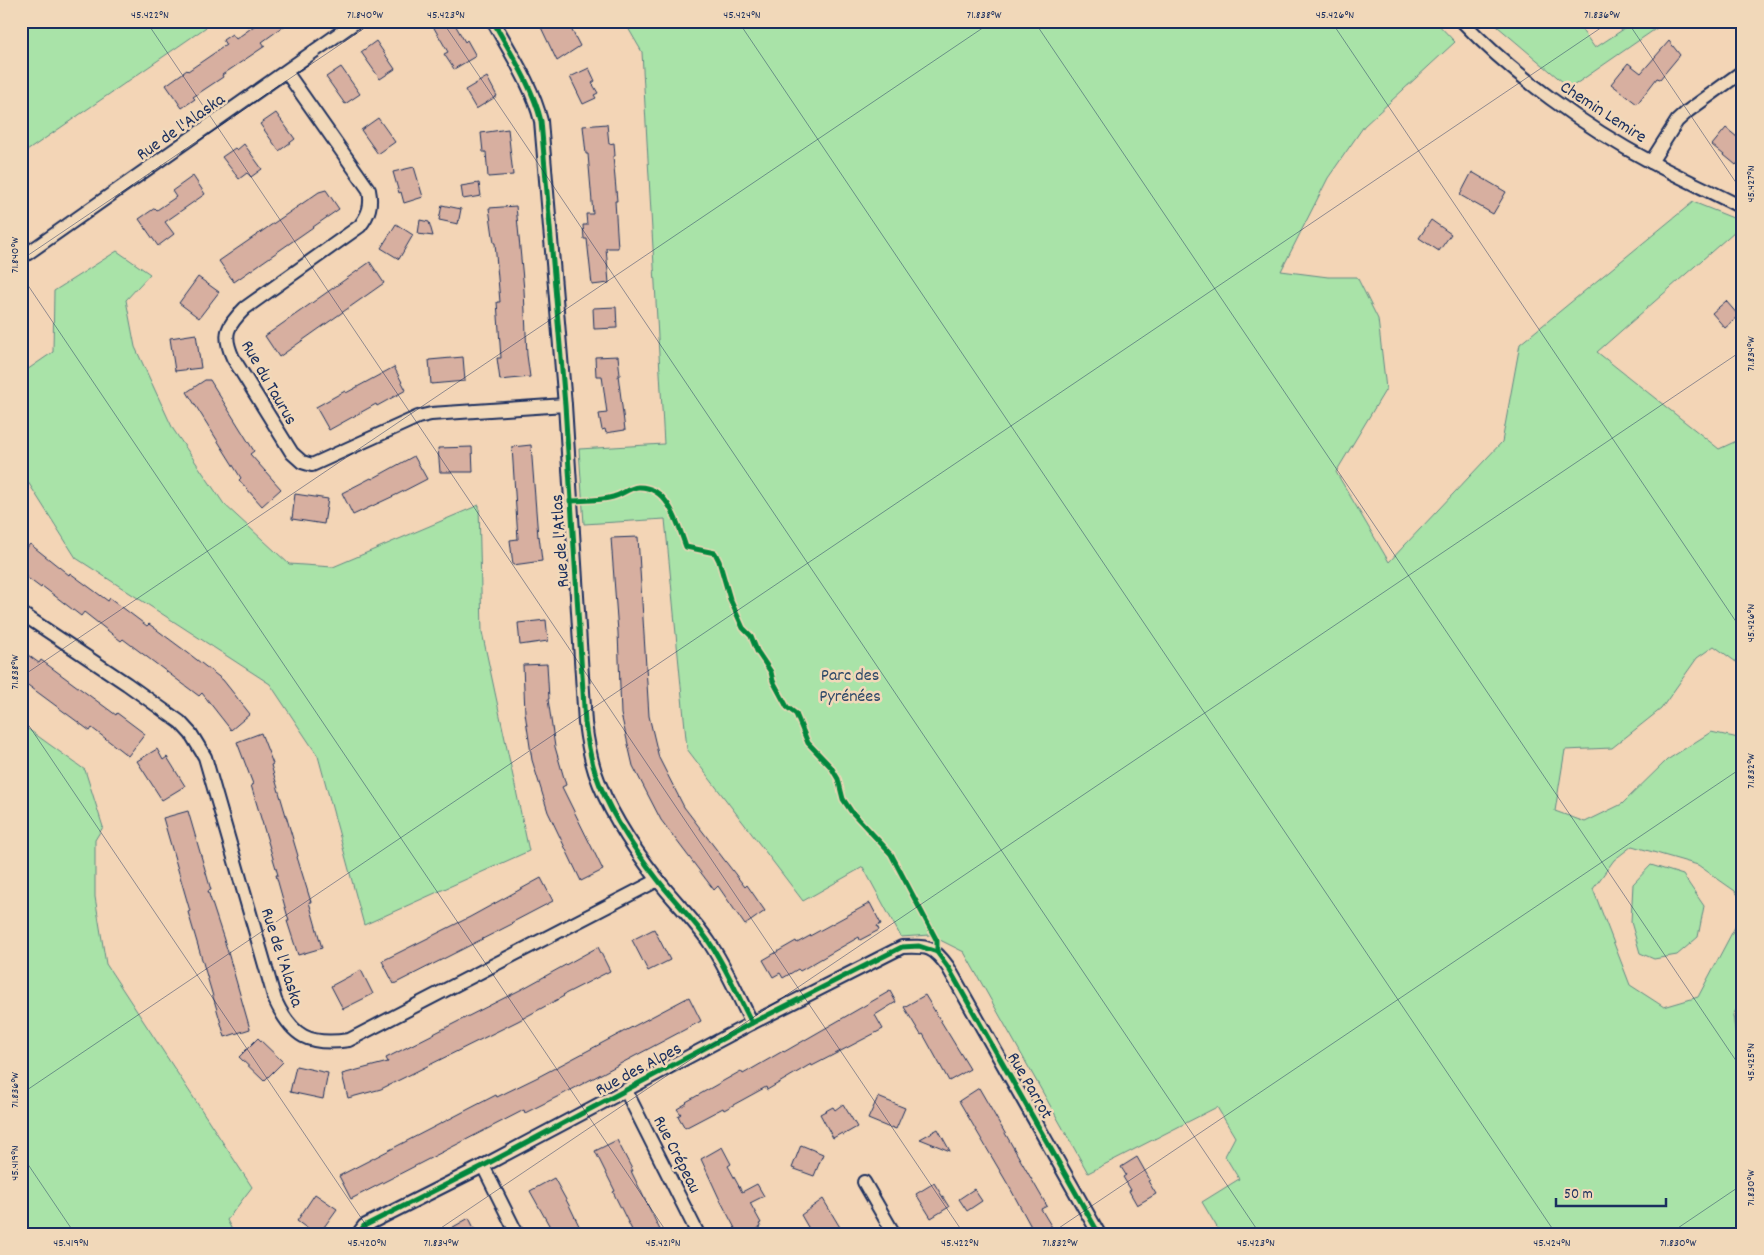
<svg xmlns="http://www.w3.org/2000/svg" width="1764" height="1255" font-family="Dekko,sans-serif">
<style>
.green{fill:#a9e3a8;stroke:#628983}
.building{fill:#d7afa0;stroke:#1b2f5e}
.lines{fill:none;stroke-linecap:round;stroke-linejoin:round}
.minor-casing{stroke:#1b2f5e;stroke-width:16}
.minor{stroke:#f1d8b9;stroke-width:12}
.cycleway-casing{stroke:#f1d8b9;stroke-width:8}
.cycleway{stroke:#00873e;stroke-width:5}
.ticks{fill:none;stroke:#1b2f5e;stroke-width:1;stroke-opacity:0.45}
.labels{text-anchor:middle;stroke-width:5;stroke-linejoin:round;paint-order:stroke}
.street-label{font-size:18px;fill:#1b2f5e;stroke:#f1d8b9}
.park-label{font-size:18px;fill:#304a69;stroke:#f1d8b9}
.neatline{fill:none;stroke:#1b2f5e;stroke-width:2}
.ticks-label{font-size:12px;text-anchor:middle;fill:#1b2f5e}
</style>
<rect width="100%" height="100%" fill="#f3d5b6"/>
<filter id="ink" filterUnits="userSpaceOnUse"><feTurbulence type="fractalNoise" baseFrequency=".02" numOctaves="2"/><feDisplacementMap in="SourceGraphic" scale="10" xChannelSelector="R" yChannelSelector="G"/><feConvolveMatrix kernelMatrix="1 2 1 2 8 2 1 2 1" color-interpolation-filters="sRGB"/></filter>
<g filter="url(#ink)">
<g class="green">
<polygon points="21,21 215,21 21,155"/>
<polygon points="624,21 1435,21 1455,42 1364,126 1328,178 1281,271 1328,277 1357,277 1378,319 1386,389 1336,472 1389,562 1502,442 1520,344 1693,202 1743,222 1743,224 1597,352 1719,449 1743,438 1743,667 1714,646 1697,658 1661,709 1612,748 1565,750 1555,811 1585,822 1622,804 1667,760 1711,732 1743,739 1743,902 1735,891 1698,865 1632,846 1614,860 1593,889 1630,985 1664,1007 1698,997 1743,912 1743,998 1733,1015 1736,1038 1743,1045 1743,1234 1221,1234 1202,1202 1239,1179 1225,1156 1235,1137 1217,1107 1088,1173 964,952 930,935 901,937 863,867 803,901 687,749 665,519 584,524 579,449 664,444 642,52"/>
<polygon points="1491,21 1592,21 1581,29 1595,48 1636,21 1667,21 1570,88"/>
<polygon points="117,251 150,274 126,300 135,347 173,429 224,504 289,564 333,567 479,505 482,632 529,851 364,925 318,756 270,684 76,558 21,471 21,374 53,352 54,291"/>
<polygon points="21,724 85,770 103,827 95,840 95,897 106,964 252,1187 227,1220 234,1234 21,1234"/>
<polygon points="1651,865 1683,875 1704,906 1698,937 1677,955 1654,959 1640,953 1631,922 1633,884"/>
</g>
<g class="building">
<polygon points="261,21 291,21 262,42 265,46 222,75 223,77 193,97 195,99 182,108 166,85 187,70 188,71 226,45 223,40 232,34 236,39"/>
<polygon points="430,21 453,21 465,42 467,40 476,56 454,69 444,54 448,52"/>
<polygon points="538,21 567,21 580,46 557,61"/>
<polygon points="376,41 395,69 380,79 361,52"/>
<polygon points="1669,41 1680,55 1660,79 1657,78 1637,104 1611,84 1628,63 1641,73"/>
<polygon points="341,67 360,94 345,104 326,77"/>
<polygon points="589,68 595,81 592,83 598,93 594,95 596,98 583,104 570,77"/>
<polygon points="487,77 497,96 476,109 465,90"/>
<polygon points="276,113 295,139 279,151 260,124"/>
<polygon points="378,118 395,142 378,154 361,130"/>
<polygon points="607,124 609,144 614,143 615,156 613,156 617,201 615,201 618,248 606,248 609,283 592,285 587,239 584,239 583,225 587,225 586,214 593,214 588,154 586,154 583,126"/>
<polygon points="1726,128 1743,142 1743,157 1736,165 1712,145"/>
<polygon points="508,129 513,175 488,177 486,152 483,152 481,133"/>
<polygon points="244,144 262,169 251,177 247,173 239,179 222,157 235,148 237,150"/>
<polygon points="414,167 423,197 404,203 401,192 399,193 393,172"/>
<polygon points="1472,172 1506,192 1493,214 1460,195"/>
<polygon points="193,176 205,194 165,222 174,234 158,246 139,219 155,208 157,210 176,197 172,191"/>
<polygon points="479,183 481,196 463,199 461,186"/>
<polygon points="326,190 339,209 234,282 219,261 319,192"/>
<polygon points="442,205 461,209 458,224 439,220"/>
<polygon points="516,206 524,290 527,355 530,377 500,380 497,358 501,358 497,302 500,302 495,243 494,243 489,208"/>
<polygon points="420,220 429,222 433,236 418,234"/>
<polygon points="1431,220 1451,234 1439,251 1419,238"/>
<polygon points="396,224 413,235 399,259 381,248"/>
<polygon points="370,262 384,283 279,357 265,336"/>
<polygon points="198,277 219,292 199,318 179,303"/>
<polygon points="1726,301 1739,316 1725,328 1712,313"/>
<polygon points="616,307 617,328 594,329 593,308"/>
<polygon points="196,334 201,368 175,371 170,338"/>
<polygon points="618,356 620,375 618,375 625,430 606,433 605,429 602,430 599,414 607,413 602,376 596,376 595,357"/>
<polygon points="463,357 465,381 431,384 429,360"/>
<polygon points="394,367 406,390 377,406 376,404 329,430 316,407 345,391 346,393"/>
<polygon points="205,380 210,380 226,406 254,451 250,454 281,489 262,506 239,480 241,478 187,392"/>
<polygon points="531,445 538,537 539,536 542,561 513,565 510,540 518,539 512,447"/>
<polygon points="472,447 473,472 440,472 438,448"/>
<polygon points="414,456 427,479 398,494 353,515 342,493 371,478 372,479"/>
<polygon points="295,494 328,499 324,524 292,519"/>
<polygon points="638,537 649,716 659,758 684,807 745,887 747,885 765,911 745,925 718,886 714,890 661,820 633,766 621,714 618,632 611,538"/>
<polygon points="30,544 69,575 70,573 108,601 110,598 147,626 149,624 188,653 223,680 250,714 231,730 202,693 199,696 123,639 121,641 84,612 81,616 42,586 41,588 21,573 21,555"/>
<polygon points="546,620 548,641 520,645 518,623"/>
<polygon points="21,650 39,663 41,660 116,715 117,713 145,734 128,756 92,728 90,731 21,680"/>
<polygon points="547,664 549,699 548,699 555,747 566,785 562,787 603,870 581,881 548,812 532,760 525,713 523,665"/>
<polygon points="261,733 273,764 271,765 298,856 297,857 311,902 309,902 322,948 298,955 287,921 289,921 276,875 278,875 251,785 253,784 237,742"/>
<polygon points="157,749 163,760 167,757 185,786 162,800 137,761"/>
<polygon points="188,811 211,890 208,891 227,949 250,1029 225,1037 188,912 190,911 163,818"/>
<polygon points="541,878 553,901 511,923 512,924 394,984 382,961 470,917"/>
<polygon points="870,903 881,924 877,926 879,930 860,940 859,937 800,971 798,969 783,978 780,973 773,977 763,960 796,941 797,943"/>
<polygon points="654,929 670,960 648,971 632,940"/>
<polygon points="598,947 610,971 563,995 564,996 518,1021 381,1089 348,1098 342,1074 388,1062 386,1058 522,989"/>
<polygon points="361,970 373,994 343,1009 331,986"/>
<polygon points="890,991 896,1002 875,1015 883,1029 812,1066 811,1064 767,1090 766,1087 724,1110 723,1108 685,1128 678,1116 681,1114 677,1109 687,1103 686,1102 741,1071 743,1074 783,1051 784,1052"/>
<polygon points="925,995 970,1069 949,1081 923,1034 921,1035 904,1007"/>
<polygon points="689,997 701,1021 569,1091 525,1113 524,1110 351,1199 339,1176 496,1095 497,1097 538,1077"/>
<polygon points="258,1038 283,1062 264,1081 239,1057"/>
<polygon points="296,1066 328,1073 323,1099 290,1092"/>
<polygon points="979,1088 1047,1206 1041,1209 1056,1234 1035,1234 1010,1188 959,1101"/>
<polygon points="878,1097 905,1108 896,1129 891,1127 890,1128 868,1119"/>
<polygon points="843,1104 857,1127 843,1135 842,1133 833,1138 820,1114 833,1107 835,1110"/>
<polygon points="938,1129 950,1151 920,1139"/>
<polygon points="617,1140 633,1171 631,1171 662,1234 634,1234 613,1192 615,1191 595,1151"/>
<polygon points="801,1145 823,1154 814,1176 792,1168"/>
<polygon points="722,1147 731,1164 728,1166 742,1192 757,1184 764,1196 750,1203 761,1223 759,1224 761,1227 748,1234 738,1234 719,1198 701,1159"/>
<polygon points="1137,1157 1150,1180 1148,1181 1156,1194 1137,1205 1129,1191 1131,1190 1123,1177 1126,1175 1121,1167"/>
<polygon points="554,1178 570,1207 583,1234 554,1234 530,1191"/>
<polygon points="934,1183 949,1207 931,1218 916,1194"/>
<polygon points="974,1189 982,1201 967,1211 959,1199"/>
<polygon points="315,1194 337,1209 319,1234 315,1234 297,1221"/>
<polygon points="823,1199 844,1234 812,1234 801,1215"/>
<polygon points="469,1218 477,1234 441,1234"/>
</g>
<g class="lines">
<defs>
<g id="minor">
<path d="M493 21C511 54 532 85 541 121L565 405 585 723C587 739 590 756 595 772 608 811 633 848 658 880 674 901 694 920 709 942 726 967 738 996 752 1023"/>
<path d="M1462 21C1513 75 1585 127 1651 162 1681 178 1712 192 1743 208"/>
<path d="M287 73 369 190C372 205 369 214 360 226L245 308C227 326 222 334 233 358L292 453 302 462 312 465 418 417 431 414 565 405"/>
<polyline points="1651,162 1677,121 1688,111 1743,71"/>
<polyline points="21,258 357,21"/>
<path d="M21 613 127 684 180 722 191 734 205 757 275 1000C292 1037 309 1046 349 1040L658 880"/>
<polyline points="626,1091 698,1234"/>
<polyline points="483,1166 517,1234"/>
<polyline points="864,1182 894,1234"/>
<path d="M358 1234 364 1226 483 1166 752 1023 902 947C928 946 933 946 948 967L1099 1234"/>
</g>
</defs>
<use href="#minor" class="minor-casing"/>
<use href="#minor" class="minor"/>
<defs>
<g id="cycleway">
<path d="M493 21C511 54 532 85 541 121L565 405 585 723C587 739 590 756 595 772 608 811 633 848 658 880 674 901 694 920 709 942 726 967 738 996 752 1023"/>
<path d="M570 501C584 500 600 501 613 497 622 495 628 488 638 487 669 486 678 525 686 547L715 553 719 561 730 599 743 628 751 636 757 651 771 672 773 681 787 707 796 714 808 743 831 767 838 779 843 799 851 811 891 854 937 941V952"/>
<polyline points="937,952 948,967 1099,1234"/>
<polyline points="358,1234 364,1226 483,1166 752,1023 902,947 919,946 937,952"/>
</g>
</defs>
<use href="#cycleway" class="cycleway-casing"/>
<use href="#cycleway" class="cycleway"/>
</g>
</g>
<path class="ticks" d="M146 21 964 1234M442 21 1260 1234M738 21 1556 1234M1034 21 1743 1071M1331 21 1743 632M1627 21 1743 193M21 260 375 21M21 275 668 1234M21 677 993 21M21 714 372 1234M21 1094 1611 21M21 1154 75 1234M432 1234 1743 350M1050 1234 1743 767M1669 1234 1743 1184"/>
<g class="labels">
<g class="street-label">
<text transform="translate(1604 111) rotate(33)" y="6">Chemin Lemire</text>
<text transform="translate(180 126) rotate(-35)" y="6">Rue de l'Alaska</text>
<text transform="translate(270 382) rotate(60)" y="6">Rue du Taurus</text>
<text transform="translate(559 541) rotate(-94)" y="6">Rue de l'Atlas</text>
<text transform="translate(283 957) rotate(72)" y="6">Rue de l'Alaska</text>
<text transform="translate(638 1068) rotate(-28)" y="6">Rue des Alpes</text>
<text transform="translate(1031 1085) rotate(60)" y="6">Rue Parrot</text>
<text transform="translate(678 1154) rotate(63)" y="6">Rue Crépeau</text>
</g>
<g class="park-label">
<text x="850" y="680">Parc des<tspan x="850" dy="21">Pyrénées</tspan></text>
</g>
</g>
<rect width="1764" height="1255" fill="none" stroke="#f1d8b9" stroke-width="55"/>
<path d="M1556 1198v8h110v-8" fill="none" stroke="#1b2f5e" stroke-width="2.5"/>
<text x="1564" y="1198" font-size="15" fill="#1b2f5e" stroke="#f1d8b9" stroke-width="4" paint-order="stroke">50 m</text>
<rect x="28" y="28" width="1708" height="1200" class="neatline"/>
<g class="ticks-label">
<text x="150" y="18">45.422°N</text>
<text x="365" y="18">71.840°W</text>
<text x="446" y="18">45.423°N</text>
<text x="742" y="18">45.424°N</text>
<text x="984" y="18">71.838°W</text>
<text x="1335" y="18">45.426°N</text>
<text x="1602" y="18">71.836°W</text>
<text transform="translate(1750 184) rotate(-90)" y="4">45.427°N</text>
<text transform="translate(14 255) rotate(-90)" y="4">71.840°W</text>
<text transform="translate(1750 354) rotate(-90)" y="4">71.834°W</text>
<text transform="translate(1750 623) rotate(-90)" y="4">45.426°N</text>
<text transform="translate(14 672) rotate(-90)" y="4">71.838°W</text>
<text transform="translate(1750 771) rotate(-90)" y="4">71.832°W</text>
<text transform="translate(1750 1062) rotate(-90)" y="4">45.425°N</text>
<text transform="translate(14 1090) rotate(-90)" y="4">71.836°W</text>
<text transform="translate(14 1163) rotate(-90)" y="4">45.419°N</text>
<text transform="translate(1750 1188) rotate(-90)" y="4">71.830°W</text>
<text x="71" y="1246">45.419°N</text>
<text x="367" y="1246">45.420°N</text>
<text x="441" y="1246">71.834°W</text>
<text x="663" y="1246">45.421°N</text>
<text x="960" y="1246">45.422°N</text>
<text x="1060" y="1246">71.832°W</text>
<text x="1256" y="1246">45.423°N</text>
<text x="1552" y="1246">45.424°N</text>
<text x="1678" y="1246">71.830°W</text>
</g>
</svg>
